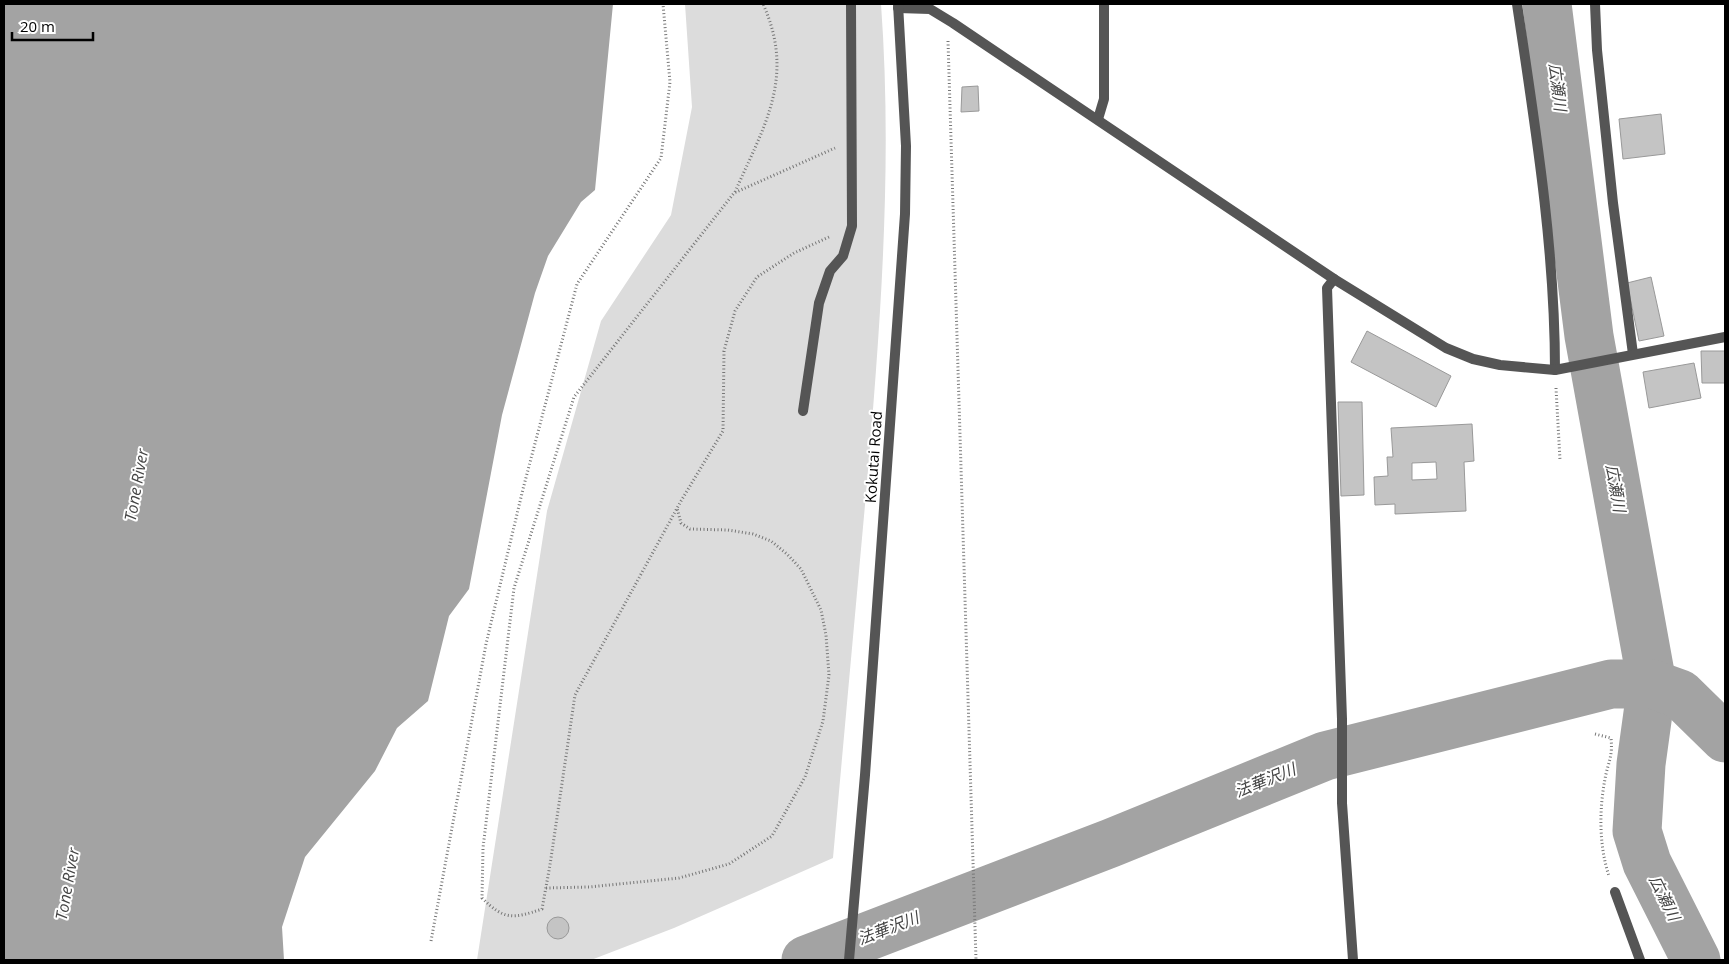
<svg xmlns="http://www.w3.org/2000/svg" width="1729" height="964" font-family="'Open Sans','Noto Sans JP',sans-serif">
<style>
.green{fill:#dcdcdc}
.water{fill:#a3a3a3}
.lines{fill:none;stroke-linecap:round;stroke-linejoin:round}
.river{stroke:#a3a3a3;stroke-width:49}
.building{fill:#c4c4c4;stroke:#999;fill-rule:evenodd}
.path{stroke:#777;stroke-width:3;stroke-dasharray:1 2.5;stroke-linecap:butt}
.service{stroke:#555;stroke-width:10}
.minor{stroke:#555;stroke-width:10}
.tertiary{stroke:#555;stroke-width:10}
.labels{text-anchor:middle;stroke-width:4;stroke-linejoin:round;paint-order:stroke}
.street-label{font-size:15px;fill:#000;stroke:#fff}
.water-label{font-size:16px;font-style:italic;fill:#444;stroke:#fff}
</style>
<rect width="100%" height="100%" fill="#fff"/>
<path class="green" d="M685 4H881C893 168 880 330 866 494 855 615 844 736 833 858L674 928 591 960H477L547 511 601 321 671 215 692 107Z"/>
<polygon class="water" points="4,4 613,4 595,190 581,202 548,256 535,293 502,415 469,589 449,616 428,701 397,728 375,771 305,857 282,927 284,960 4,960"/>
<g class="lines">
<g class="river">
<polyline points="1547,4 1589,336 1652,684 1641,764 1637,831 1647,863 1696,960"/>
<polyline points="806,960 1111,843 1325,756 1611,684 1652,684 1680,694 1725,738"/>
</g>
</g>
<g class="building">
<polygon points="978,86 979,111 961,112 962,87"/>
<polygon points="1661,114 1665,154 1623,159 1619,119"/>
<polygon points="1651,277 1664,336 1639,341 1627,283"/>
<polygon points="1367,331 1451,376 1436,407 1351,362"/>
<polygon points="1701,351 1725,351 1725,383 1702,383"/>
<polygon points="1694,363 1701,398 1649,408 1643,372"/>
<polygon points="1338,402 1362,402 1364,495 1341,496"/>
<path d="M1472 424 1474 461 1464 462 1466 511 1395 514V504L1375 505 1374 477 1388 476 1387 457H1393L1391 428ZM1436 462 1437 479 1412 480V463Z"/>
<circle cx="558" cy="928" r="11"/>
</g>
<g class="lines">
<g class="path">
<polyline points="948,41 976,960"/>
<path d="M735 192C764 126 796 77 763 4"/>
<path d="M829 237 794 253 757 277 735 311 724 351 723 431 681 501 575 695 550 865 542 909C513 919 504 920 482 898L483 848 514 588 574 397 734 193 835 148"/>
<polyline points="1556,388 1560,460"/>
<path d="M1595 734 1611 738C1613 757 1608 762 1605 779 1599 810 1599 846 1609 876"/>
<polyline points="546,888 589,887 679,878 729,864 772,836 805,777 823,721 829,675 826,635 821,610 801,569 787,554 771,541 753,534 728,530 690,529 681,523 677,508"/>
<polyline points="431,941 486,644 523,489 577,284 661,158 670,82 663,4"/>
</g>
<g class="service">
<path d="M1517 4C1535 125 1555 247 1555 370"/>
<polyline points="1098,119 1104,99 1104,4"/>
<polyline points="1334,279 1327,288 1342,719 1342,803 1353,960"/>
<polyline points="803,411 819,303 830,271 843,256 852,226 851,4"/>
</g>
<g class="minor">
<polyline points="1595,4 1597,50 1613,203 1633,354"/>
<polyline points="898,8 930,9 953,23 1334,279 1446,348 1473,359 1500,365 1555,370 1725,337"/>
<polyline points="1615,892 1640,960"/>
</g>
<polyline class="tertiary" points="849,960 865,775 905,214 906,146 898,4"/>
</g>
<g class="labels">
<g class="street-label">
<text transform="translate(874 457) rotate(-86)" y="5">Kokutai Road</text>
</g>
<g class="water-label">
<text transform="translate(1558 87) rotate(83)" y="6">広瀬川</text>
<text transform="translate(136 485) rotate(-80)" y="6">Tone River</text>
<text transform="translate(1616 488) rotate(80)" y="6">広瀬川</text>
<text transform="translate(1265 780) rotate(-22)" y="6">法華沢川</text>
<text transform="translate(67 884) rotate(-80)" y="6">Tone River</text>
<text transform="translate(1665 898) rotate(64)" y="6">広瀬川</text>
<text transform="translate(888 928) rotate(-21)" y="6">法華沢川</text>
</g>
</g>
<rect width="1729" height="964" fill="none" stroke="#000000" stroke-width="10"/>
<path d="M12 32v8h81v-8" fill="none" stroke="#000000" stroke-width="2.5"/>
<text x="20" y="32" font-size="15" fill="#000000" stroke="#ffffff" stroke-width="4" paint-order="stroke">20 m</text>
</svg>
